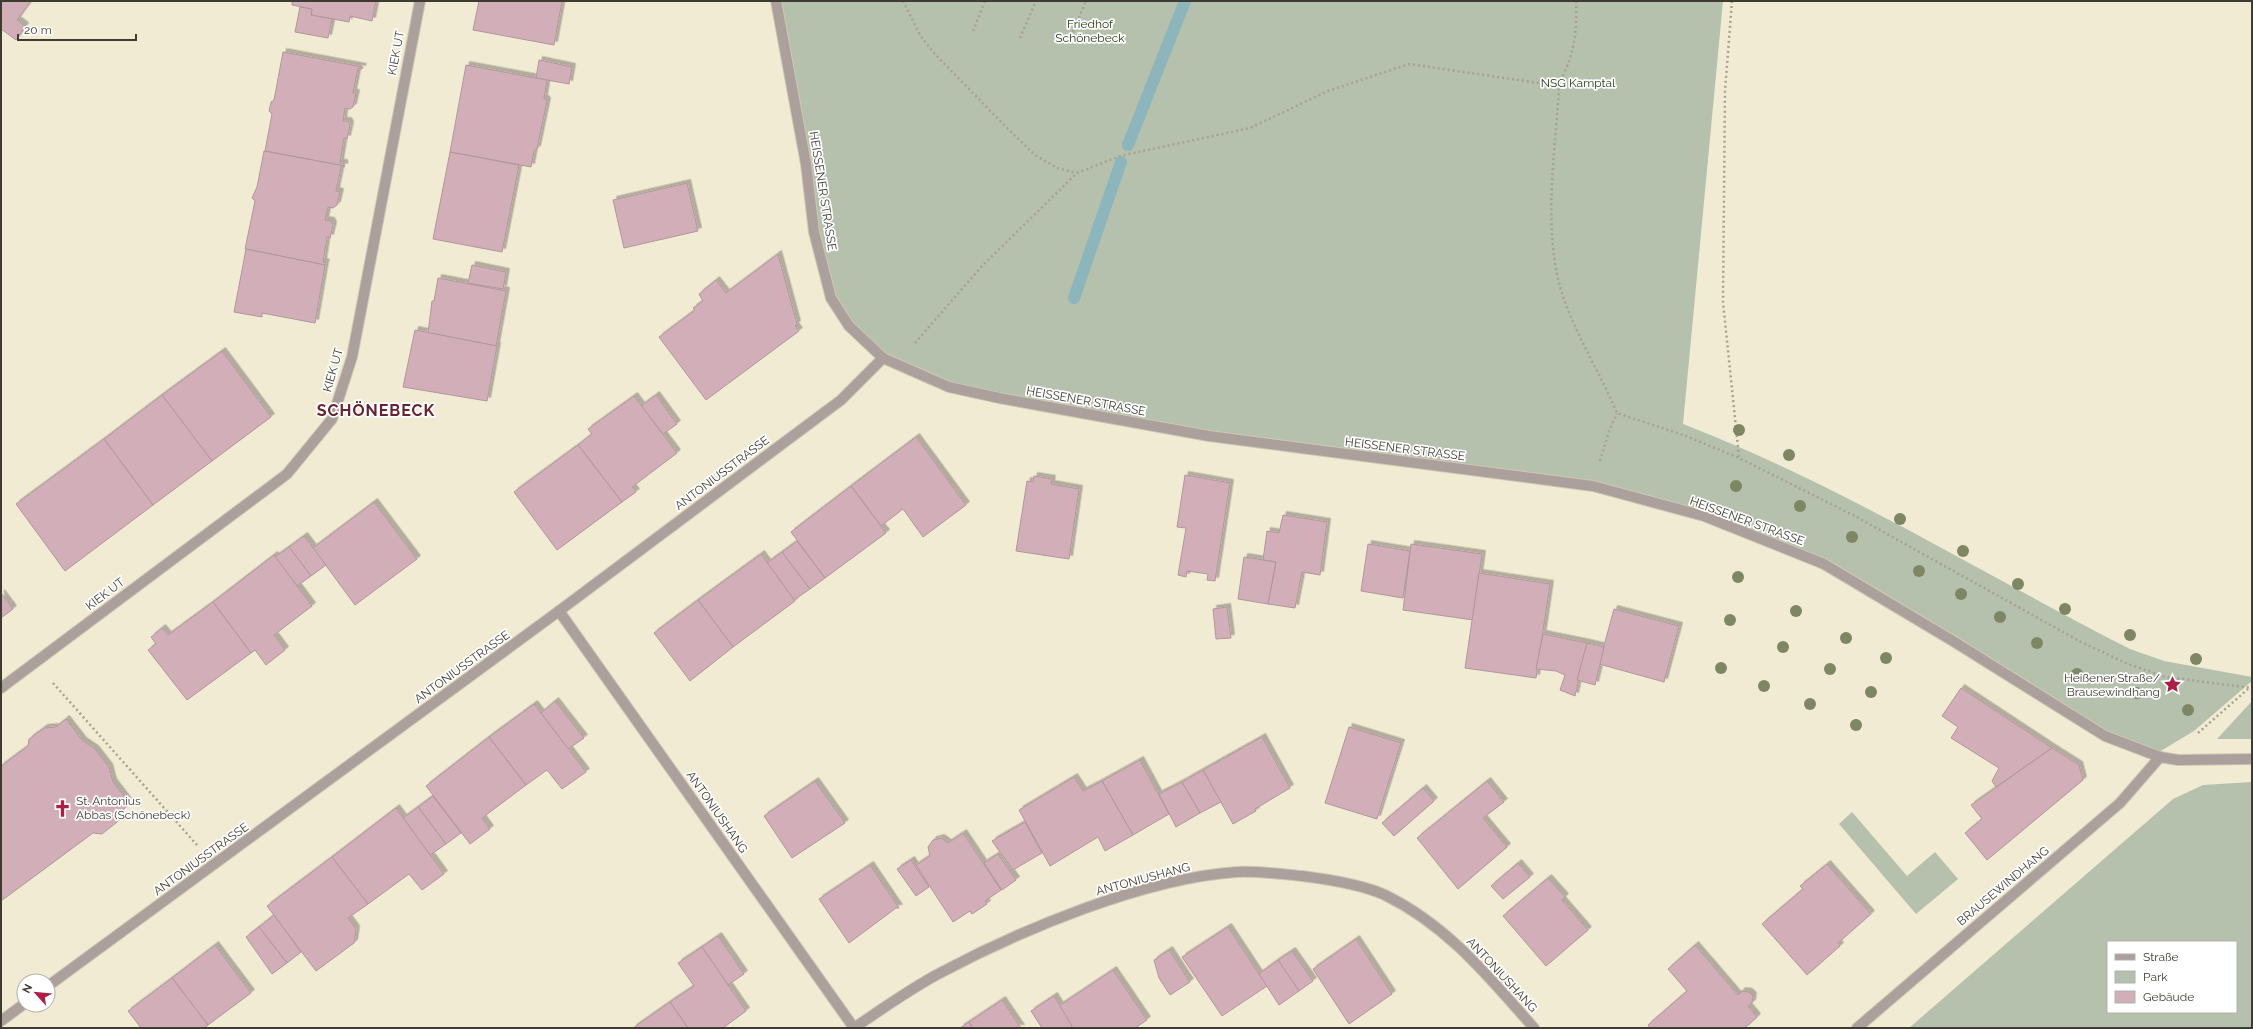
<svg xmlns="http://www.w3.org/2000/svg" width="2253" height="1029" font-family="Raleway,sans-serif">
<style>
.green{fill:#b5c1ad;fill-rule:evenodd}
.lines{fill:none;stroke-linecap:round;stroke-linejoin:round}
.stream{stroke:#8db5bc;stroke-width:12}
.building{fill:#d2aeb8;stroke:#b0969d;filter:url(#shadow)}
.minor-casing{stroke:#cec8b3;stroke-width:12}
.path{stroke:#a7a190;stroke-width:2.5;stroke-dasharray:2 3;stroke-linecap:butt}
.minor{stroke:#aca09d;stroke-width:10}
.tree{fill:#7e8764}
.labels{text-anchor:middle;stroke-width:3.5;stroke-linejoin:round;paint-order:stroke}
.park-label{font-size:12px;fill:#1f3609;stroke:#fff}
.street-label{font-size:12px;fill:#3e3b32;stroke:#fff}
.poi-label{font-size:12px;fill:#3e3b32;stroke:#fff;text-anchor:end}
.district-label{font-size:16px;font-weight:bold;letter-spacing:1px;fill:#682332;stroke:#fff}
</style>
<defs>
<filter id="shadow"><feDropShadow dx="3.5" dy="-3.5" stdDeviation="0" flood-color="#0004"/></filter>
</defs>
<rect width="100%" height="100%" fill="#f2ebd3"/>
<g class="green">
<path d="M779 1H1723L1683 424C1839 484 1981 573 2130 649L2164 661 2252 677V681L2194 731 2159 752 2107 732 1826 561 1706 512 1594 482 1210 432 999 394 951 383 885 355 852 325 833 296 817 233Z"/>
<polygon points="2252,701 2252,739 2217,739"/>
<path d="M2252 782V1028H1909L2173 799 2203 785ZM2108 942H2236V1012H2108Z"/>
<polygon points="1852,812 1907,876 1935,852 1958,879 1916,914 1839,824"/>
</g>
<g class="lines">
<g class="stream">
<polyline points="1128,145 1185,1"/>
<polyline points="1074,298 1121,162"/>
</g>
</g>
<g class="building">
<polygon points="1,1 31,1 17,20 25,26 16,40 1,29"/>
<polygon points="292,1 376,1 372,21 350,16 349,22 311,15 312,9 292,5"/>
<polygon points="479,1 562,1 554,45 473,30"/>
<polygon points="300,7 312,9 311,15 332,19 328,38 295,32"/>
<polygon points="283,52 363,67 362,69 358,68 353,93 356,93 353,107 350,109 345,108 343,121 348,121 350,125 347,139 344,138 340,163 344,163 344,166 265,151 272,114 269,111 271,102 274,100"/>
<polygon points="539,60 572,67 569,84 536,78"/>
<polygon points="466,65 547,80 544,98 547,101 537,149 534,151 531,167 450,152"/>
<polygon points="264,151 345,166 341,167 336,191 340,192 337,205 333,208 328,207 325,220 331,221 333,225 330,238 327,237 323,262 326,263 325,265 245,249 255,201 252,198 257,187"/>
<polygon points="450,152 519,165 502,252 433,239"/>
<polygon points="687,183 698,231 624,248 613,200"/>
<polygon points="246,249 325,265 315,323 262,313 262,317 234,312"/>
<polygon points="778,254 797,324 795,326 799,331 706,400 659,337 695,310 693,308 703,301 699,294 716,280 726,293"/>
<polygon points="472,265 506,272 503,289 468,283"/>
<polygon points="438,278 506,291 496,346 428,333 432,301 434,301"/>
<polygon points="415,330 497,346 487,401 403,387"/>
<polygon points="222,351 271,417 212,461 162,395"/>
<polygon points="162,395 212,461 153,505 104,439"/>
<polygon points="656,395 677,424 663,434 641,406"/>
<polygon points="634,396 677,453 632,487 636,492 622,502 578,445 592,434 588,429"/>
<polygon points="916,437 966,505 923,537 903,509 881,526 851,486"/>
<polygon points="104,439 153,505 65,571 16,504"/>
<polygon points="578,445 622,502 557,550 514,492"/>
<polygon points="1185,475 1230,483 1215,581 1207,580 1208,574 1187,571 1186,577 1178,575 1186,528 1177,527"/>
<polygon points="1034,476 1052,479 1051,484 1079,489 1069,559 1016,551 1027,481 1033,482"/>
<polygon points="851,486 886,533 825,578 791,532"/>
<polygon points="374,502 417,559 355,605 313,548"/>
<polygon points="1283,515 1327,522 1320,575 1302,572 1295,608 1268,604 1276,562 1263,560 1267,531 1279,533"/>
<polygon points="304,536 326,565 311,576 289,547"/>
<polygon points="797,541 825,578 810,589 782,552"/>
<polygon points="1368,544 1410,551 1403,598 1361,591"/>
<polygon points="1411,544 1482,554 1473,620 1403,610"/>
<polygon points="289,547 311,576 297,586 275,557"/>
<polygon points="782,552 810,589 794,600 767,563"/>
<polygon points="761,554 795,601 733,647 698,600"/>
<polygon points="274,555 312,606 274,635 285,650 266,665 255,650 251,653 213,602"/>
<polygon points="1244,557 1276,562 1268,604 1238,599"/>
<polygon points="1479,573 1550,584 1536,678 1465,668"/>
<polygon points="1,593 13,609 1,618"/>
<polygon points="698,600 733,647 690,681 654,633"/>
<polygon points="213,602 251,653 187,700 148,650 156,644 151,637 162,628 168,635"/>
<polygon points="1227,607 1231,638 1216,639 1213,609"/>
<polygon points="1614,609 1679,626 1664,682 1599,664"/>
<polygon points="1543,634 1587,643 1575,696 1560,690 1565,675 1556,671 1536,669"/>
<polygon points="1587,643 1604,647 1595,685 1577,680"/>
<polygon points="1961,688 2052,748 1996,787 1992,781 1999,768 1951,738 1958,727 1942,716"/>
<polygon points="555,701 584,738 568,749 541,713"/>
<polygon points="534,704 586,772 562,789 547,770 526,785 489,737"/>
<polygon points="66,719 83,741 95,749 109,767 113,782 130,804 120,812 117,822 102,834 93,833 1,901 1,766 28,746 29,739 44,728 56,727"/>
<polygon points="1349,727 1401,743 1377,819 1325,803"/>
<polygon points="489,737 526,785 482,818 490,829 470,844 426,786"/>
<polygon points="1262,737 1290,788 1255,809 1256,811 1233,824 1203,770"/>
<polygon points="2052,748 2079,765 2083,780 1987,860 1965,833 1982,819 1971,805"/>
<polygon points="1140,760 1169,814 1133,835 1102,781"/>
<polygon points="1203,770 1221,802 1200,813 1182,782"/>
<polygon points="1074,777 1083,791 1102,781 1133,835 1105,851 1098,837 1050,866 1019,810"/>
<polygon points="815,781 845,823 792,858 764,816"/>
<polygon points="1487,781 1504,802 1483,818 1507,847 1458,889 1417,838"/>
<polygon points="1182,782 1200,813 1176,827 1159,794"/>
<polygon points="1423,788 1434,801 1394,836 1382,823"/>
<polygon points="433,796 461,833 446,844 418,807"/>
<polygon points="418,807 446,844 430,855 403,818"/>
<polygon points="396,808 444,874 422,890 409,874 368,904 332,857"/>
<polygon points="1025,822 1042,853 1013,870 992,841"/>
<polygon points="963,833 1001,890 985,901 987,904 972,914 970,911 953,922 916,865 930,856 928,847 933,840 941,838 948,843"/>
<polygon points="998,854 1016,880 1002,890 984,863"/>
<polygon points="332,857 368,904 348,918 356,929 354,943 316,971 267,906"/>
<polygon points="911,860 929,887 916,896 897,869"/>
<polygon points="1518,863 1530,877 1503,899 1491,886"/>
<polygon points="1827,864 1871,914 1838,943 1840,946 1807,975 1762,924 1803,889 1800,886"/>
<polygon points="870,865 899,908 896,908 849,943 819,899"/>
<polygon points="1548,878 1565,897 1562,900 1588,930 1546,966 1503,916"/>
<polygon points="274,915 301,952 287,963 259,927"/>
<polygon points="259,927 287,963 272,974 246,937"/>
<polygon points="1228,927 1267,986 1222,1016 1182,957"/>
<polygon points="718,936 744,974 728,985 702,947"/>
<polygon points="1356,939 1392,994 1349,1024 1313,969"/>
<polygon points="215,945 251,993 208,1025 172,978"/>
<polygon points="1695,945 1738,995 1742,991 1749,992 1753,996 1752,1003 1748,1006 1757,1017 1745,1028 1650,1028 1648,1025 1687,991 1668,969"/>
<polygon points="702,947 746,1011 723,1028 688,1028 670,1002 694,986 678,963"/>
<polygon points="1169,950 1190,982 1170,995 1159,978 1154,960"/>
<polygon points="1292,951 1313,981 1299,991 1278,960"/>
<polygon points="1278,960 1299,991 1279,1005 1259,974"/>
<polygon points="1113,970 1147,1020 1135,1028 1073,1028 1059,1006"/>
<polygon points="172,978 208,1025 204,1028 141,1028 128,1011"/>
<polygon points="1054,996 1072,1026 1070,1028 1042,1028 1031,1011"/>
<polygon points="1002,1000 1021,1028 973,1028 969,1022"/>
<polygon points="670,1002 688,1028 633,1028"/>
<polygon points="969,1022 973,1028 960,1028"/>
</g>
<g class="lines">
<defs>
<g id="minor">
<polyline points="776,1 806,164 814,232 831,298 849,326 883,358 949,387 999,398 1209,436 1593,486 1704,516 1824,564 1953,641 2105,736 2160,757 2178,760 2252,759"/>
<polyline points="559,611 854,1028"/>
<polyline points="1,688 287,474 332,419 352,357 420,1"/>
<polyline points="48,986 559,611 841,400 883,358"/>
<polyline points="1,1021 24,1004"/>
<path d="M854 1028C882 1009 911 988 942 972 1023 929 1145 878 1237 872 1258 871 1281 874 1302 876 1326 879 1363 885 1385 895 1448 926 1488 976 1534 1028"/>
<polyline points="1857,1028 2120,803 2160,757"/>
</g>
</defs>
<use href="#minor" class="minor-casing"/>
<g class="path">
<polyline points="903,1 920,35 933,52 1009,130 1035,155 1057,168 1076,173"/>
<path d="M1576 1C1577 22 1576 41 1569 61 1566 70 1560 80 1559 89 1555 152 1544 222 1559 283 1571 328 1599 370 1617 413L1686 436 1739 458 1853 515 2081 642 2128 664 2166 677 2252 688"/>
<polyline points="1732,1 1725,91 1723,302 1739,457"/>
<polyline points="973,31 985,1"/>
<polyline points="1020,38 1036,1"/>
<polyline points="1069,41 1086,1"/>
<polyline points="915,343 982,266 1077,173 1120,156 1250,128 1328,91 1409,64 1559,86"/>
<polyline points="1600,461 1609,431 1617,413"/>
<polyline points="53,683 197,845"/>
<polyline points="2198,733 2248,689"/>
</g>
<use href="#minor" class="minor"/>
</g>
<g class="tree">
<circle cx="1739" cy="430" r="6"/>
<circle cx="1789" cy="455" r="6"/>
<circle cx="1736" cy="486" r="6"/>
<circle cx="1800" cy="506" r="6"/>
<circle cx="1900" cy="519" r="6"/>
<circle cx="1852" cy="537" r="6"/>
<circle cx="1963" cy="551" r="6"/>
<circle cx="1919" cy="571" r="6"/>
<circle cx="1738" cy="577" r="6"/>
<circle cx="2018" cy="584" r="6"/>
<circle cx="1961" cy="594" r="6"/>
<circle cx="2065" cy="609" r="6"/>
<circle cx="1796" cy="611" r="6"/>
<circle cx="2000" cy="617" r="6"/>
<circle cx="1730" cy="620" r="6"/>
<circle cx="2130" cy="635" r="6"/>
<circle cx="1846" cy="638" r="6"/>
<circle cx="2037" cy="643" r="6"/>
<circle cx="1783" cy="647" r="6"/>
<circle cx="1886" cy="658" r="6"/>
<circle cx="2196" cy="659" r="6"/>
<circle cx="1721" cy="668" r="6"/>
<circle cx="1830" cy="669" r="6"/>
<circle cx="2077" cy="674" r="6"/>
<circle cx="1764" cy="686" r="6"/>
<circle cx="1871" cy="692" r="6"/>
<circle cx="2137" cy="693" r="6"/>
<circle cx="1810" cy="704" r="6"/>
<circle cx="2188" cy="710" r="6"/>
<circle cx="1856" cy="725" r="6"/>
</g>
<defs>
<symbol id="sight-bare" viewBox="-9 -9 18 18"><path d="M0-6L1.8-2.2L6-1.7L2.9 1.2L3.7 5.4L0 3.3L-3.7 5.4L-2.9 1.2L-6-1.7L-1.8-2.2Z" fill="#ae1c48" stroke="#fff" stroke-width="2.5" paint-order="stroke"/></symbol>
<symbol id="church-bare" viewBox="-9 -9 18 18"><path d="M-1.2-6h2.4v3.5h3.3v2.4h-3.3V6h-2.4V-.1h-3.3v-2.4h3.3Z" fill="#ae1c48" stroke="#fff" stroke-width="2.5" paint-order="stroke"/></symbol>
</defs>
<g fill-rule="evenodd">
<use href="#sight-bare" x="2160" y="672" width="25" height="25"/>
<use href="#church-bare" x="50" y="796" width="25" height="25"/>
</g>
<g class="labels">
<g class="park-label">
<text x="1090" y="28">Friedhof<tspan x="1090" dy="14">Schönebeck</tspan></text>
<text x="1578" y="87">NSG Kamptal</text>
</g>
<g class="street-label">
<text transform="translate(396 53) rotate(-79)" y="4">KIEK UT</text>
<text transform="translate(823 191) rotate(81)" y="4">HEISSENER STRASSE</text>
<text transform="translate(333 370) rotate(-74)" y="4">KIEK UT</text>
<text transform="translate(1086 401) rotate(10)" y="4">HEISSENER STRASSE</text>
<text transform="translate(1405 449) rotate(7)" y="4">HEISSENER STRASSE</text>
<text transform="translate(722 473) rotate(-37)" y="4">ANTONIUSSTRASSE</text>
<text transform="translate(1747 521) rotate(20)" y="4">HEISSENER STRASSE</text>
<text transform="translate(105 594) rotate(-37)" y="4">KIEK UT</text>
<text transform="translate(462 667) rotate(-36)" y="4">ANTONIUSSTRASSE</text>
<text transform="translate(717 812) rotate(55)" y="4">ANTONIUSHANG</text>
<text transform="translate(201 859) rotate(-36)" y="4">ANTONIUSSTRASSE</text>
<text transform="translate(1143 879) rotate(-15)" y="4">ANTONIUSHANG</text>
<text transform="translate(2003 886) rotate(-40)" y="4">BRAUSEWINDHANG</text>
<text transform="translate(1502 975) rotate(47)" y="4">ANTONIUSHANG</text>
</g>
<g class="poi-label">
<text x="2160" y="682">Heißener Straße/<tspan x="2160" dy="14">Brausewindhang</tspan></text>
<text x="76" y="805" text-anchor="start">St. Antonius<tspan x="76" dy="14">Abbas (Schönebeck)</tspan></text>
</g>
<g class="district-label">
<text x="376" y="416">SCHÖNEBECK</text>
</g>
</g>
<rect width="2253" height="1029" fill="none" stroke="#3e3b32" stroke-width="4"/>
<rect x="2107" y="941" width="130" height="72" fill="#ffffff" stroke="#b2b1ad"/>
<rect x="2115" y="954" width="20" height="6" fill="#aca09d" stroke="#b2b1ad"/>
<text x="2143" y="961" font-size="12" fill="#3e3b32">Straße</text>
<rect x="2115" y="971" width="20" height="12" fill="#b5c1ad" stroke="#b2b1ad"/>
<text x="2143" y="981" font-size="12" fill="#3e3b32">Park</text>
<rect x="2115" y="991" width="20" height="12" fill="#d2aeb8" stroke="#b2b1ad"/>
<text x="2143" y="1001" font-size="12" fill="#3e3b32">Gebäude</text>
<g transform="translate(36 993) rotate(297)"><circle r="19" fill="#ffffff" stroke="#b2b1ad"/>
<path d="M0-3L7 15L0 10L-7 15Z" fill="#ae1c48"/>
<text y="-6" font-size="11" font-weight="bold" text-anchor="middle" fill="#3e3b32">N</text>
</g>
<path d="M18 34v6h118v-6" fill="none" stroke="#3e3b32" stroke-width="2"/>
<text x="24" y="34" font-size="12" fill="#3e3b32" stroke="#ffffff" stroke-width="3" paint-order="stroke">20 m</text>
</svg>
